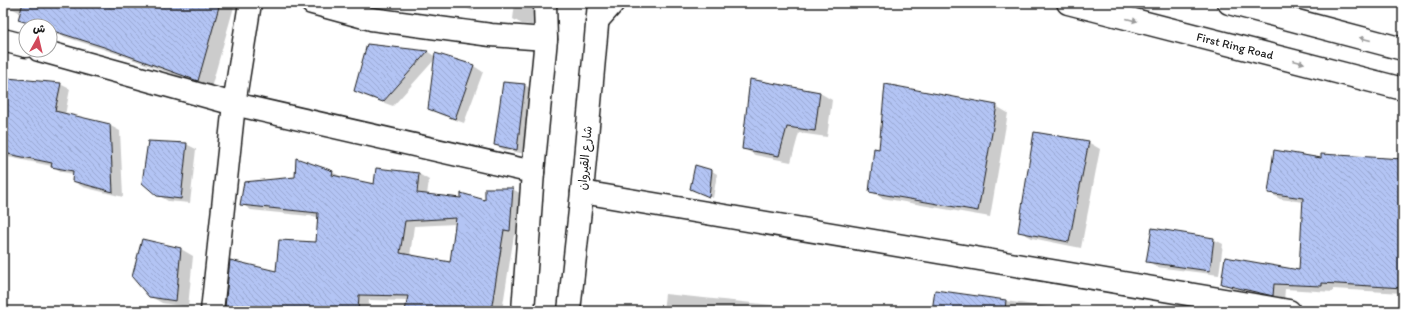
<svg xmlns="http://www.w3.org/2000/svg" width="1406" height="314" font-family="Itim,'Playpen Sans Arabic',sans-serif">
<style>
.shadow{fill:#0003;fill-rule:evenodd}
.building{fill:url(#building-back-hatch);stroke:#1c1c1c;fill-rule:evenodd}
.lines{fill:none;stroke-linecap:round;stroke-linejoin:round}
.minor-casing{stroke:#1c1c1c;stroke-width:25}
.secondary-casing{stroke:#1c1c1c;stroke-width:25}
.primary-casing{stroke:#1c1c1c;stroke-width:25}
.minor{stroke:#fff;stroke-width:22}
.secondary{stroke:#fff;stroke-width:22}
.primary{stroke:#fff;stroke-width:22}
.oneway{fill:#999}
.labels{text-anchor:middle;stroke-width:3;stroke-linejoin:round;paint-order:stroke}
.street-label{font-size:12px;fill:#1c1c1c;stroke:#fff}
</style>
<defs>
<pattern id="building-back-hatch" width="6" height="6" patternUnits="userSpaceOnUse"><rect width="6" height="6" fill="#b3c4f4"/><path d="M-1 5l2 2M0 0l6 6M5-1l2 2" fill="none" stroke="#99a8d1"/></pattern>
</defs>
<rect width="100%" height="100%" fill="#fff"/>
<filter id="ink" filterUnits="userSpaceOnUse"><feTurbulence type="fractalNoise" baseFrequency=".025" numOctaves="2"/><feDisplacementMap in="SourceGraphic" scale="8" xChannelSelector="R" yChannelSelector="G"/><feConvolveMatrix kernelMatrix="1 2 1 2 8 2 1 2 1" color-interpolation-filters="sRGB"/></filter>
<g filter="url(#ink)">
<g class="shadow">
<polygon points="3,3 235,3 211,88 118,54 50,32 50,26 31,26 19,19 21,13 3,4"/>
<polygon points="455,3 475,3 473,11"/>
<polygon points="515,3 541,3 539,26 522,24 513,19"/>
<polygon points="368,46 428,52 436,57 436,54 474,66 483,72 464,123 439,114 429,108 436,58 393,106 365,96 356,90"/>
<polygon points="751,81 820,93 832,100 827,137 799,133 791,162 755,155 743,148"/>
<polygon points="60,84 70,89 65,115 109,125 120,131 123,197 83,187 73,181 74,174 62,172 52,166 8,157 3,154 3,126"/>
<polygon points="524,85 534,90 526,154 504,150 495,145"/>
<polygon points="996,106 1008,113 990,217 882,198 870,191 880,150"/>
<polygon points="1088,142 1100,149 1081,248 1032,238 1019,231"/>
<polygon points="186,144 196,149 190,203 168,201 158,195"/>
<polygon points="1322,155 1403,160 1403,293 1333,289 1333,292 1285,289 1284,301 1234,289 1222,283 1300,271 1304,202 1280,199 1269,192 1322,159"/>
<polygon points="696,166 712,171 717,174 713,198 694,190"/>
<path d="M332 172 342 177 375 186 419 174 429 180 427 195 486 202 512 189 522 194 519 236 514 235 502 311H406L408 301 369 300 368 311H233L226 307 317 243 319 217 251 210 242 204 296 177ZM456 224 451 263 410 256 414 226Z"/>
<polygon points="1213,239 1223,244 1219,275 1157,267 1148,261"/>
<polygon points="181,249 193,256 188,307 162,303 150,296"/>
<polygon points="936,291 1076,311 1077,311 933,311"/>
<polygon points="665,294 829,311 663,311"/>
</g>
<g class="building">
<polygon points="23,3 220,3 198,81 104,47 50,30 50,26 38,26 18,20"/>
<polygon points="367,44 428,51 383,102 354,91"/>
<polygon points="435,53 474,65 455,119 428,109"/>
<polygon points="7,78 61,83 55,111 110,124 113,192 72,181 73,171 51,167 52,163 3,153 3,115"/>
<polygon points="750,79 820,92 815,131 787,127 779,156 742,149"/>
<polygon points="503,82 525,84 517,150 494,145"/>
<polygon points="885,84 997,105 978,211 869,192 874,148 879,149"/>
<polygon points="1034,132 1089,141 1069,242 1018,232"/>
<polygon points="148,141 187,143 181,199 157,196 142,183"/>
<polygon points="1274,150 1321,158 1321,154 1403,159 1401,231 1403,231 1403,288 1322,283 1322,286 1274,284 1273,296 1221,284 1225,257 1299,270 1303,198 1268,193"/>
<path d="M296 158 333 171 332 175 374 184 376 168 419 173 417 193 461 198V193L485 200V188H513L510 231 504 230 491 311H405L408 296 359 295 358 311H239L225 307 230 260 276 271 279 240 316 242 318 213 240 205 244 182 295 177ZM456 218 450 262 400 253 405 221Z"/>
<polygon points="695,165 712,170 709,197 690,189"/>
<polygon points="1152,228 1214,238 1210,271 1146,262"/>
<polygon points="142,239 181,248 176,301 149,297 132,277"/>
<polygon points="935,290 1006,300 1005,311 932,311"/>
</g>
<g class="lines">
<defs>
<g id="minor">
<polyline points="312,3 371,19 491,35 546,39"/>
<polyline points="3,40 26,46"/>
<polyline points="39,50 234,104 533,172"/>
<polyline points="582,192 1289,311"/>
<polyline points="212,311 234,104 250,3"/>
<polyline points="523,311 533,172 546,39 545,3"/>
</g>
<polyline id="secondary" points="569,311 582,192 599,3"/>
<g id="primary">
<polyline points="1068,3 1403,89"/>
<polyline points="1229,3 1403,49"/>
<polyline points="597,21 613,3"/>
</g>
</defs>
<use href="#minor" class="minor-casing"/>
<use href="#secondary" class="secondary-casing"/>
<use href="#primary" class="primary-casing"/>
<use href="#minor" class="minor"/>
<use href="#secondary" class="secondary"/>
<use href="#primary" class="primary"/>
</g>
<defs><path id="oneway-solid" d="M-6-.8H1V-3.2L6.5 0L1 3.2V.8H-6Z"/></defs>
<g class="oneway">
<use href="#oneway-solid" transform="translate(1132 20) rotate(14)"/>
<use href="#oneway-solid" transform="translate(1365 39) rotate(-165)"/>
<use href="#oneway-solid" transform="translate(1299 62) rotate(14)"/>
</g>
</g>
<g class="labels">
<g class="street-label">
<text transform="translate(1235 46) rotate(14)" y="4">First Ring Road</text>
<text transform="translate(585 158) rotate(-85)" y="4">شارع القيروان</text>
</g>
</g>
<rect width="1406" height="314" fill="none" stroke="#fff" stroke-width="16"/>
<rect x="8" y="8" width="1390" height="298" fill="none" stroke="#1c1c1c" stroke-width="1.5" filter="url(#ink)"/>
<g transform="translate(38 38) rotate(8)"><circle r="19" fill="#ffffff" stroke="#a4a4a4"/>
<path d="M0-3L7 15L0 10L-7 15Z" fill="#d1495b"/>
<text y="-6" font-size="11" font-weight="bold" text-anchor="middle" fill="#1c1c1c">ش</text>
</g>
</svg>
